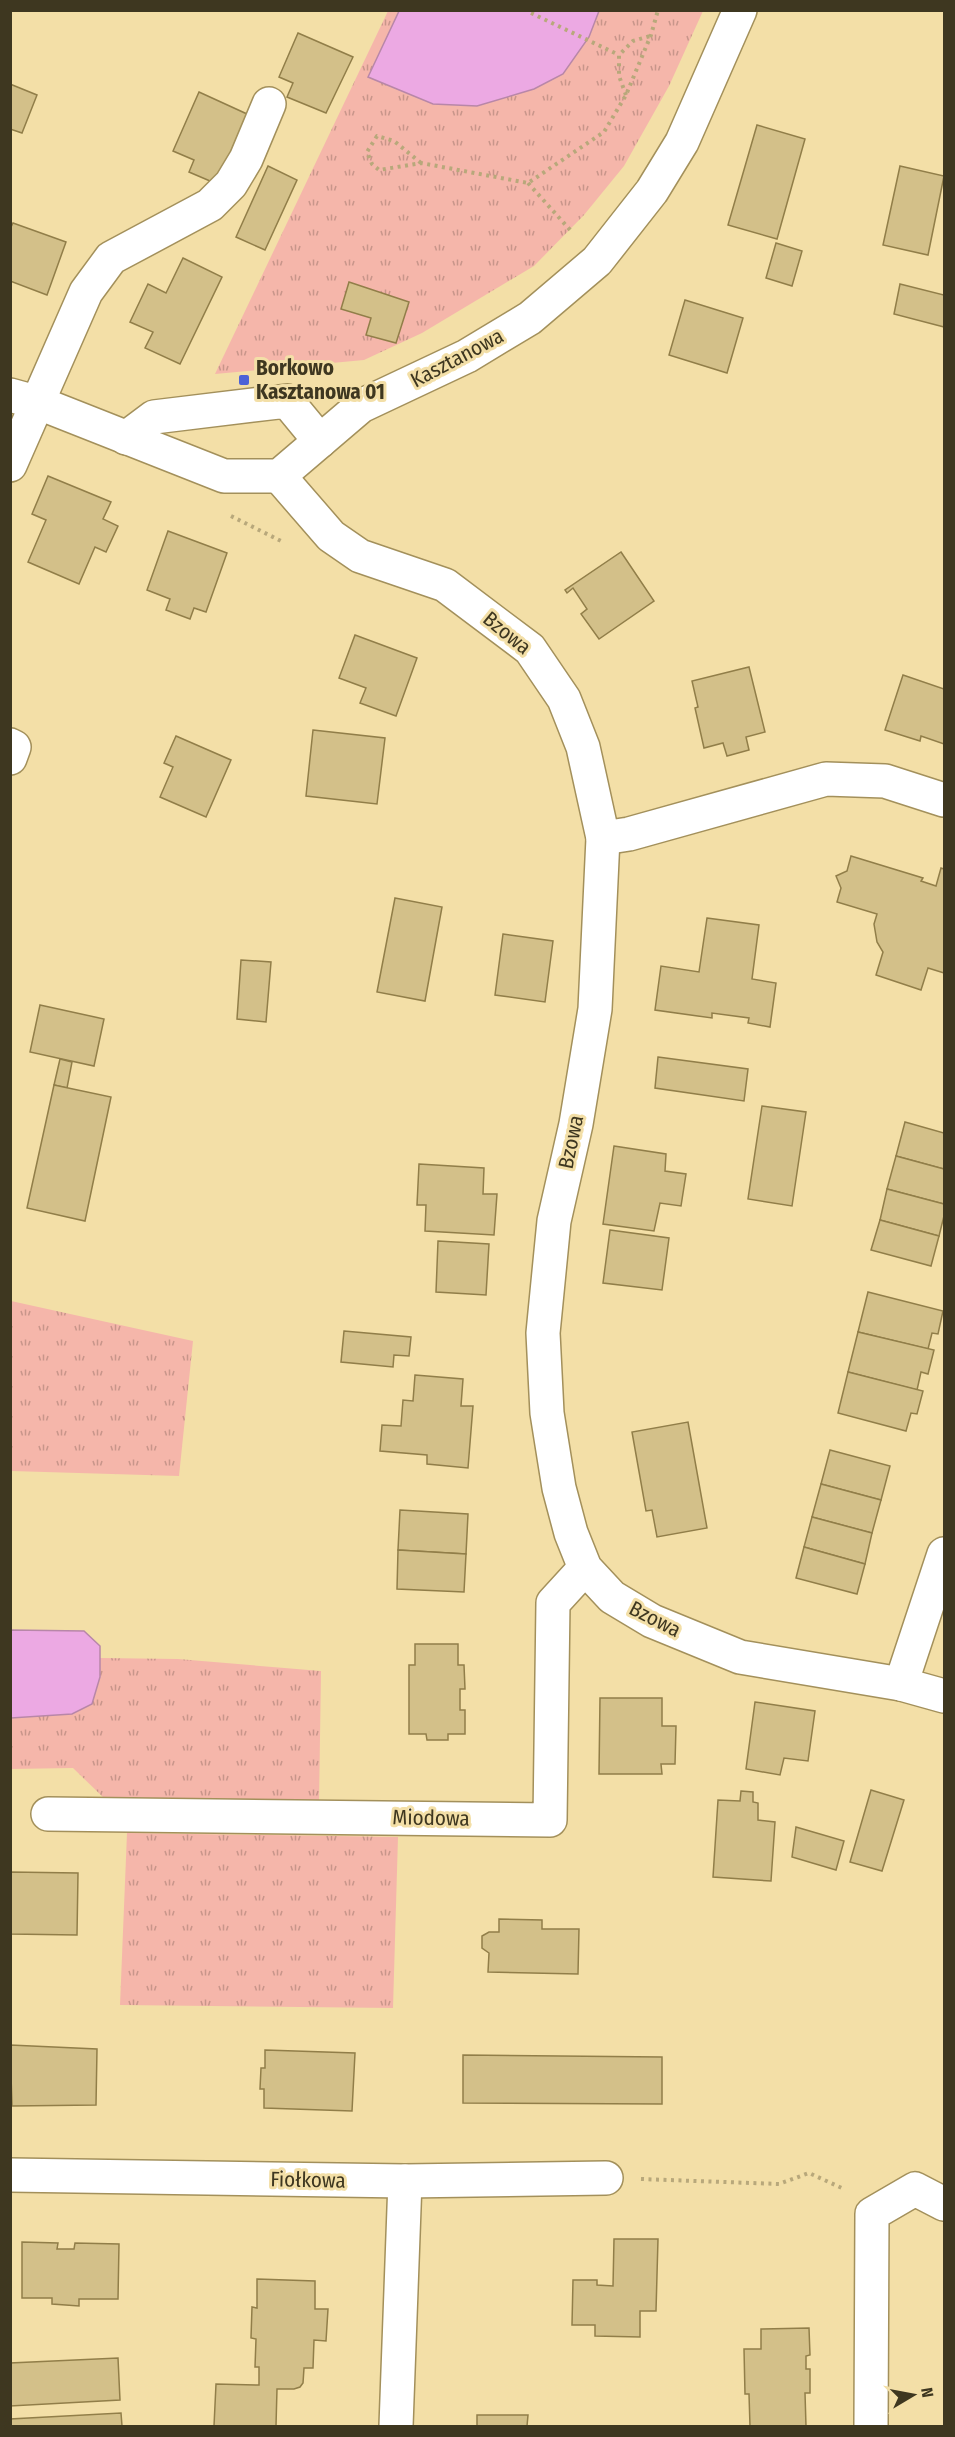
<svg xmlns="http://www.w3.org/2000/svg" width="955" height="2437" font-family="'Fira Sans Condensed',sans-serif">
<style>
.grass{fill:url(#grass-tufts)}
.water{fill:#eca9e3;stroke:#b887a8;stroke-width:1.5}
.building{fill:#d3c089;stroke:#917e49;stroke-width:1.5}
.lines{fill:none;stroke-linecap:round;stroke-linejoin:round}
.minor-casing{stroke:#a3905b;stroke-width:36}
.path{stroke:#b8a87b;stroke-width:4;stroke-dasharray:3 4.5;stroke-linecap:butt}
.minor{stroke:#fff;stroke-width:33}
.poi-dot{fill:#4c62d7;stroke:#f3dfa7;stroke-width:2}
.labels{text-anchor:middle;stroke-width:6;stroke-linejoin:round;paint-order:stroke}
.street-label{font-size:21px;fill:#3e3720;stroke:#f3dfa7}
.poi-label{font-size:21px;font-weight:bold;fill:#3e3720;stroke:#f3dfa7;text-anchor:start}
</style>
<defs>
<pattern id="grass-tufts" width="24" height="20" patternUnits="userSpaceOnUse" patternTransform="scale(1.5)"><rect width="24" height="20" fill="#f5b6aa"/><path d="M3 7l-1-3M5 7V3M7 7l1-3M15 17l-1-3M17 17v-4M19 17l1-3" fill="none" stroke="#c8958a"/></pattern>
</defs>
<rect width="100%" height="100%" fill="#f3dfa7"/>
<g class="grass">
<polygon points="388,11 703,11 669,86 624,166 584,215 534,266 422,333 364,360 215,374"/>
<polygon points="11,1301 193,1341 179,1476 11,1471"/>
<polygon points="100,1658 178,1659 321,1671 319,1804 106,1800 73,1768 11,1769 11,1718 72,1714 99,1677"/>
<polygon points="127,1833 398,1837 393,2008 120,2005"/>
</g>
<g class="water">
<polygon points="399,11 399,10 599,11 589,37 563,74 534,89 477,106 433,104 368,77"/>
<polygon points="11,1630 84,1631 100,1646 100,1677 92,1704 72,1714 11,1718"/>
</g>
<g class="building">
<polygon points="298,33 353,57 326,113 287,97 293,83 279,77"/>
<polygon points="10,84 37,95 22,133 10,129"/>
<polygon points="199,92 247,114 217,184 189,172 194,160 173,151"/>
<polygon points="757,125 805,139 777,239 728,225"/>
<polygon points="268,166 297,180 265,250 236,237"/>
<polygon points="900,166 944,176 928,255 883,245"/>
<polygon points="13,223 66,242 47,295 10,281 10,229"/>
<polygon points="776,243 802,251 792,286 766,278"/>
<polygon points="183,258 222,277 180,364 145,348 153,332 130,322 148,284 166,293"/>
<polygon points="349,282 409,302 396,343 366,335 371,318 341,309"/>
<polygon points="900,284 944,295 944,327 894,314"/>
<polygon points="685,300 743,318 727,373 669,355"/>
<polygon points="48,476 111,502 103,519 118,526 106,552 95,547 79,584 28,562 46,520 32,514"/>
<polygon points="168,531 227,553 206,612 194,608 190,619 166,610 170,599 147,590"/>
<polygon points="621,552 654,601 599,639 581,614 587,609 573,588 567,593 565,590"/>
<polygon points="355,635 417,658 396,716 360,703 366,688 339,678"/>
<polygon points="749,667 765,732 746,737 749,750 727,756 723,743 704,748 695,708 698,707 692,681"/>
<polygon points="903,675 944,689 944,744 921,736 920,741 885,730"/>
<polygon points="313,730 385,738 377,804 306,796"/>
<polygon points="176,736 231,760 206,817 160,797 173,767 164,763"/>
<polygon points="851,856 923,878 921,881 936,886 941,868 944,869 944,973 928,968 921,990 876,975 883,952 877,942 874,924 877,914 837,902 841,888 836,876 847,871"/>
<polygon points="395,898 442,907 425,1001 377,992"/>
<polygon points="707,918 759,925 752,979 776,983 770,1027 748,1023 749,1018 712,1013 712,1018 655,1010 661,966 699,972"/>
<polygon points="503,934 553,941 545,1002 495,995"/>
<polygon points="241,960 271,962 266,1022 237,1019"/>
<polygon points="40,1005 104,1019 94,1066 30,1052"/>
<polygon points="658,1057 748,1069 744,1101 655,1088"/>
<polygon points="60,1059 72,1062 67,1088 54,1085"/>
<polygon points="54,1085 111,1097 85,1221 27,1208"/>
<polygon points="762,1106 806,1112 792,1206 748,1199"/>
<polygon points="905,1122 944,1133 944,1169 896,1156"/>
<polygon points="614,1146 666,1154 665,1171 686,1174 681,1206 660,1203 654,1231 603,1224"/>
<polygon points="896,1156 944,1169 944,1204 887,1189"/>
<polygon points="419,1164 484,1168 483,1194 497,1194 494,1235 425,1231 426,1205 417,1205"/>
<polygon points="887,1189 944,1204 944,1216 939,1236 880,1220"/>
<polygon points="880,1220 939,1236 931,1266 871,1250"/>
<polygon points="610,1230 669,1238 662,1290 603,1283"/>
<polygon points="438,1241 489,1244 486,1295 436,1292"/>
<polygon points="868,1292 943,1311 938,1334 932,1333 928,1349 858,1332"/>
<polygon points="344,1331 411,1337 409,1356 394,1355 393,1367 341,1362"/>
<polygon points="858,1332 934,1350 928,1374 921,1372 917,1390 848,1372"/>
<polygon points="848,1372 923,1391 917,1414 911,1413 906,1431 838,1413"/>
<polygon points="415,1375 463,1379 461,1406 473,1406 468,1468 427,1464 427,1455 380,1451 382,1425 401,1426 403,1400 413,1401"/>
<polygon points="688,1422 707,1528 657,1537 652,1510 646,1511 632,1432"/>
<polygon points="830,1450 890,1466 881,1500 821,1484"/>
<polygon points="821,1484 881,1500 872,1533 812,1517"/>
<polygon points="400,1510 468,1514 466,1554 398,1550"/>
<polygon points="812,1517 872,1533 865,1564 804,1547"/>
<polygon points="804,1547 865,1564 857,1594 796,1578"/>
<polygon points="398,1550 466,1554 464,1592 397,1589"/>
<polygon points="415,1644 458,1644 458,1665 464,1665 465,1689 460,1689 460,1710 465,1710 465,1734 448,1734 448,1740 427,1740 426,1734 409,1734 409,1665 415,1665"/>
<polygon points="600,1698 662,1698 662,1726 676,1726 675,1764 661,1764 662,1774 599,1774"/>
<polygon points="755,1702 815,1711 808,1761 784,1758 780,1775 746,1769"/>
<polygon points="871,1790 904,1800 882,1871 850,1862"/>
<polygon points="741,1791 753,1792 753,1802 758,1803 758,1820 775,1822 771,1881 713,1877 718,1800 740,1801"/>
<polygon points="796,1827 844,1841 836,1870 792,1857"/>
<polygon points="10,1872 78,1873 77,1935 10,1934"/>
<polygon points="499,1919 542,1920 542,1929 579,1929 578,1974 488,1972 489,1953 482,1948 482,1936 489,1932 499,1932"/>
<polygon points="10,2045 97,2049 96,2105 12,2106"/>
<polygon points="265,2050 355,2053 352,2111 264,2108 264,2089 260,2089 261,2068 265,2068"/>
<polygon points="463,2055 662,2057 662,2104 463,2103"/>
<polygon points="614,2239 658,2239 656,2311 640,2311 640,2337 595,2336 595,2325 572,2325 573,2280 597,2280 597,2285 613,2286"/>
<polygon points="22,2242 58,2243 57,2249 74,2249 75,2243 119,2244 118,2299 79,2299 79,2306 52,2304 52,2298 22,2298"/>
<polygon points="257,2279 315,2281 315,2309 328,2309 326,2341 314,2340 313,2368 304,2368 303,2383 300,2387 294,2389 277,2389 276,2426 214,2426 216,2384 259,2385 259,2367 255,2367 256,2339 251,2338 252,2307 257,2308"/>
<polygon points="809,2328 810,2355 806,2356 806,2369 810,2369 810,2393 805,2393 806,2426 750,2426 749,2394 745,2394 744,2349 761,2349 761,2329"/>
<polygon points="118,2358 120,2400 10,2406 10,2363"/>
<polygon points="121,2413 122,2426 10,2426 10,2419"/>
<polygon points="477,2415 528,2415 527,2426 477,2426"/>
</g>
<g class="lines">
<defs>
<g id="minor">
<polyline points="10,395 39,403 224,476 279,476 361,406 467,356 530,318 597,261 652,191 682,142 740,10"/>
<polyline points="126,438 154,417 287,401 320,441"/>
<polyline points="10,465 86,292 111,258 210,205 231,184 246,159 269,104"/>
<polyline points="279,476 331,536 360,556 445,585 530,649 564,699 583,747 603,838 595,1009 576,1124 554,1221 543,1333 547,1413 559,1488 571,1533 585,1568 612,1597 652,1621 740,1657 901,1684 944,1696"/>
<polyline points="10,745 14,747 10,758"/>
<polyline points="603,838 629,834 826,779 885,781 944,800"/>
<polyline points="901,1684 944,1554"/>
<polyline points="48,1814 550,1820 553,1603 585,1568"/>
<polyline points="10,2175 405,2181 606,2178"/>
<polyline points="396,2426 405,2181"/>
<polyline points="871,2426 872,2214 915,2189 944,2204"/>
</g>
</defs>
<use href="#minor" class="minor-casing"/>
<g class="path">
<polyline points="531,13 619,55"/>
<polyline points="626,95 619,76 619,55 633,41 650,36"/>
<polyline points="421,163 394,141 377,136 367,152 372,164 379,170 421,163 528,183 604,132 626,95 651,35 658,10"/>
<polyline points="528,183 572,232"/>
<polyline points="231,516 283,542"/>
<polyline points="641,2179 779,2184 809,2173 844,2189"/>
</g>
<use href="#minor" class="minor"/>
</g>
<rect class="poi-dot" x="238" y="374" width="12" height="12" rx="3"/>
<g class="labels">
<g class="street-label">
<text transform="translate(457 358) rotate(-28)" y="7">Kasztanowa</text>
<text transform="translate(507 633) rotate(39)" y="7">Bzowa</text>
<text transform="translate(571 1142) rotate(-78)" y="7">Bzowa</text>
<text transform="translate(655 1619) rotate(27)" y="7">Bzowa</text>
<text transform="translate(431 1818) rotate(1)" y="7">Miodowa</text>
<text transform="translate(308 2180) rotate(1)" y="7">Fiołkowa</text>
</g>
<g class="poi-label">
<text x="256" y="375">Borkowo<tspan x="256" dy="24">Kasztanowa 01</tspan></text>
</g>
</g>
<rect width="955" height="2437" fill="none" stroke="#3e3720" stroke-width="24"/>
<g transform="translate(913 2395) rotate(80)" stroke="#f3dfa7" stroke-width="4.5" paint-order="stroke">
<path d="M0-4.5L10 22L0 15L-10 22Z" fill="#3e3720"/>
<text y="-9" font-size="16" font-weight="bold" text-anchor="middle" fill="#3e3720">N</text>
</g>
</svg>
